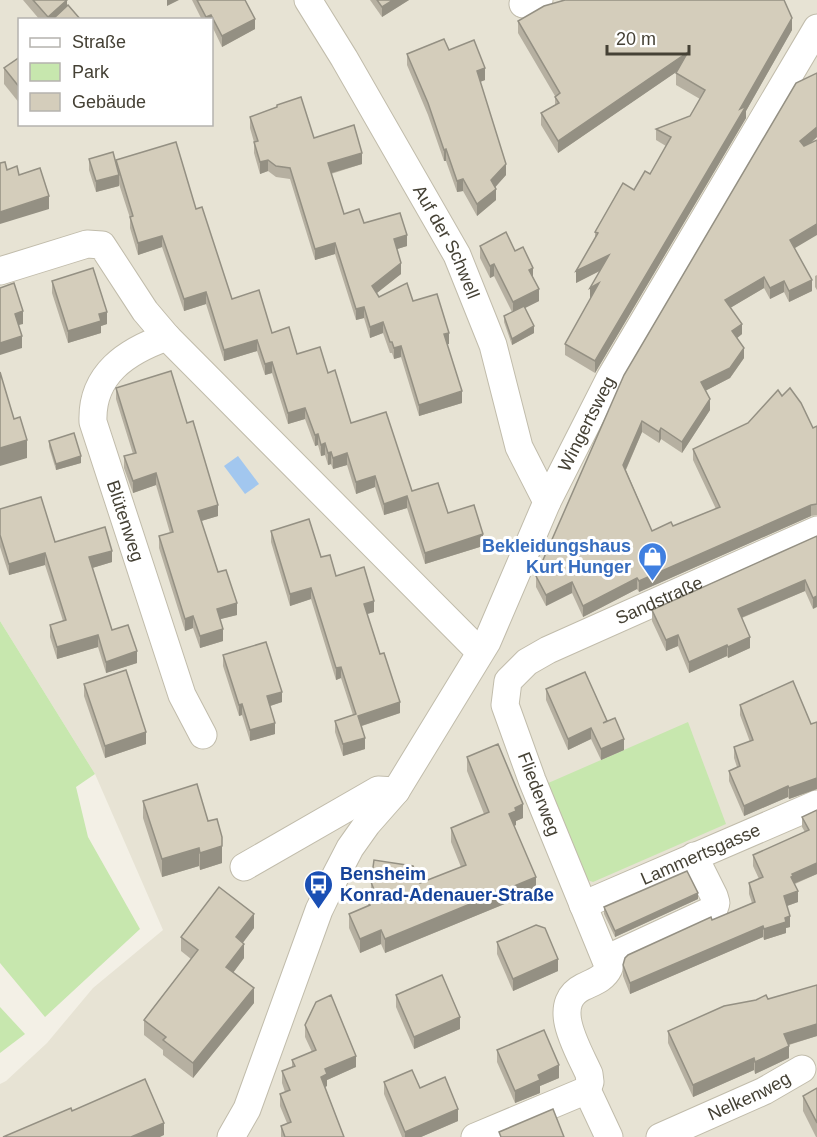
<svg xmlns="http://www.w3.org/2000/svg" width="817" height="1137" font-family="Arial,sans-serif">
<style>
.residential{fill:#e7e3d4;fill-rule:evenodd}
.green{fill:#c7e7ae}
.water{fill:#a2c7ef}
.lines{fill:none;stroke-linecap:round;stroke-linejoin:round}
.minor-casing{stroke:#c1bcab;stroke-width:29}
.minor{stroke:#fff;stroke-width:27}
.wall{fill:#b6b0a1}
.shaded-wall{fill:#949083}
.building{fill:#d4cdbb;stroke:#949083;stroke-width:1.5}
.labels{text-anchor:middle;stroke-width:6;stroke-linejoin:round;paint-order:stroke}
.street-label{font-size:18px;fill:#454135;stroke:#fff}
.shop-label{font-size:18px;font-weight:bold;fill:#366cbe;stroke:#fff;text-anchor:end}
.transit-label{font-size:18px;font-weight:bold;fill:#164399;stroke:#fff;text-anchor:start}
</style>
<rect width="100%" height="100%" fill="#f3f0e6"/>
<path class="residential" d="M0 0H817V1137H0V1084L6 1081 47 1043 93 988 163 930 95 774 0 621ZM20 20H212V124H20Z"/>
<g class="green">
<polygon points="0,621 95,774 76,787 88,837 140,929 45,1017 0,963"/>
<polygon points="688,722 726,824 593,882 582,878 546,784"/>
<polygon points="0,1007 25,1034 0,1053"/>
</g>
<polygon class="water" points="238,456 259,484 245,494 224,466"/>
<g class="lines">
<defs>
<g id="minor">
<path id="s1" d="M308 0 344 58 457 255 493 345 519 447 547 502"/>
<polyline points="523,4 539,0"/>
<polyline points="0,271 87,244 102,245 145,311 167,337 480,652"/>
<path id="s2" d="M167 337C127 351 91 374 93 422L182 695 203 735"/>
<polyline points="244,867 378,790 396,791"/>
<path id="s3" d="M583 905 817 804"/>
<polyline points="606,959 714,909 716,903 714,896 694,856"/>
<path id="s4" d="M587 1090 590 1082 589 1074C578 1049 549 1004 583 987 593 982 604 979 609 968L532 780 505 705 508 681 527 662 548 650 817 530"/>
<polyline points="587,1090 609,1137"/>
<path id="s5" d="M231 1137 247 1109 319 910 335 877 350 848 367 824 396 791 487 642 547 502 610 378 817 28"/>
<polyline points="475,1137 587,1090"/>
<path id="s6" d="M660 1137 764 1091 802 1069"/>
</g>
</defs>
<use href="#minor" class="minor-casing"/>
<use href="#minor" class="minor"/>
</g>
<g class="wall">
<polygon points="23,0 67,0 67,5 81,20 40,20"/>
<polygon points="192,0 245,0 255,29 222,47 212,26 212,20 202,20"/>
<polygon points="370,0 409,0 382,17"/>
<polygon points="561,0 784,0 792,30 746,111 746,118 595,373 565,355 565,344 590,300 600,271 576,283 595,238 595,232 650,174 666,146 656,140 656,129 690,116 700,99 676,85 676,72 558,153 541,125 541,113 555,105 555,96 518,33 518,21 562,1"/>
<polygon points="449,50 485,80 480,82 506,175 495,187 496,200 477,216 463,191 457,192 446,161 444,161 428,115 407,65 407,54"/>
<polygon points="20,57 20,104 4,84 4,68"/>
<polygon points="817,73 817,137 811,143 794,248 812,291 789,302 784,292 770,299 764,288 730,308 742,334 737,338 744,358 730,378 705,391 710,410 682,453 661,439 659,443 642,432 626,470 652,531 673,526 716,509 693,460 693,449 813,428 817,426 817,515 811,516 639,592 637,589 583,617 572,593 546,606 536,587 536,576"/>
<polygon points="277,105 314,138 362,164 331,174 344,214 364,223 407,246 397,249 401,274 376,293 379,297 413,301 449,344 447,344 462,403 419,416 401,357 394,359 392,353 390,353 383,333 370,338 364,318 356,320 335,254 315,260 290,179 276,177 268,171 260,174 254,153 254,142 250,128 250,117 277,107"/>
<polygon points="89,159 116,161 196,209 232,299 297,354 328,373 351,423 412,491 448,513 483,546 425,564 407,508 384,515 375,487 356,494 347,465 333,469 331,464 328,465 325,455 321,456 318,445 315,446 305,419 288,424 272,373 265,375 257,351 224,361 206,304 184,311 162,247 138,255 130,228 130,218 119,184 119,186 96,192 89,170"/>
<polygon points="480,246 515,251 533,277 539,301 525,308 534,333 512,345 504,322 504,316 512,312 494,276 490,278 480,258"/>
<polygon points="817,275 817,290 815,287 815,276"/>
<polygon points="52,281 107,324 101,326 101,333 68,343 52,293"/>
<polygon points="116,388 218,516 201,521 218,572 237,615 220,619 223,641 200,648 193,628 185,631 159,548 159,536 170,533 156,485 133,493 124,468 124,456 133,454 116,399"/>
<polygon points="49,441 81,463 56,470 49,447"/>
<polygon points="0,509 55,542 112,562 92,568 112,630 137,663 106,673 98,647 57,659 50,637 50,625 63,621 45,565 9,575 0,547"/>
<polygon points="271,531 321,557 336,576 374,612 367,614 400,713 362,726 365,749 343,756 335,732 335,721 353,715 341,678 336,680 311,599 290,606 271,542"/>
<polygon points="817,536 813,609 805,591 742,618 750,648 728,658 727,656 689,673 678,646 666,651 652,621 652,610"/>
<polygon points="223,655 282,702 270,706 275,734 250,741 242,715 239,716 223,666"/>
<polygon points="84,684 146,744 105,758 84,696"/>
<polygon points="546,689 607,721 624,750 601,760 591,739 568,750 546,700"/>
<polygon points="740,705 811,724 817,722 817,789 789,799 788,797 744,816 729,781 729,771 737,767 734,758 734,747 750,742 740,715"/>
<polygon points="467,757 523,818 516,821 516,825 514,826 536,891 385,953 381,944 360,953 349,928 349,914 368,906 368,901 372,899 371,896 371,882 420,883 461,867 451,842 451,828 484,814 467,771"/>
<polygon points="143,801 222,863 200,870 199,866 162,877 143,818"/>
<polygon points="817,810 817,874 795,884 798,902 787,906 790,927 786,928 786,933 764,940 763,937 630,994 623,976 623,965 712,920 752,903 749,894 749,883 759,879 753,866 753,855 805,832 802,827 802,817"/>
<polygon points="698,899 615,937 604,914 604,907"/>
<polygon points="254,928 243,942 244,958 233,973 254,1003 193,1078 163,1055 163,1050 144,1035 144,1020 191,959 181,951 181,937"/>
<polygon points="497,942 558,971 513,991 497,954"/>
<polygon points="817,985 817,1036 789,1045 789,1058 755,1074 754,1070 693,1097 668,1043 668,1031"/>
<polygon points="396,995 460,1029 414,1049 396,1007"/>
<polygon points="305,1025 356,1067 327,1080 327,1086 325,1087 344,1137 281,1137 281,1126 287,1123 280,1106 280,1094 285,1092 282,1083 282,1071 292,1067 292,1060 312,1052 305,1037"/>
<polygon points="497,1050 559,1078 540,1086 540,1093 515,1103 497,1062"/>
<polygon points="384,1082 420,1088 458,1121 421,1137 402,1137 384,1094"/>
<polygon points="817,1088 817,1137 816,1137 803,1111 803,1096"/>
</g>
<g class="shaded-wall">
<polygon points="67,0 67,11 58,20 48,20 48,17"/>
<polygon points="167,0 179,0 167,6"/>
<polygon points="393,0 409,0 382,17 382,7"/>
<polygon points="211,15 211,20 206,20 206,17"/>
<polygon points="792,18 792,30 746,111 746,118 595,373 595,361"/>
<polygon points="255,19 255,29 222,47 222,36"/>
<polygon points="688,52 688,64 558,153 558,141"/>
<polygon points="485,68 485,80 477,83 477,71"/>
<polygon points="817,127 817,137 800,152 800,141"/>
<polygon points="446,149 446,161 444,161 444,150"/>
<polygon points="362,153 362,164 328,174 328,163"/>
<polygon points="268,160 268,171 260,174 260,162"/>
<polygon points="506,164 506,175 491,192 491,180"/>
<polygon points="119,175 119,186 96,192 96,181"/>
<polygon points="463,179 463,191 457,192 457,181"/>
<polygon points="496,189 496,200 477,216 477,204"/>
<polygon points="49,196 49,209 0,224 0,212"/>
<polygon points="817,224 817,235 790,251 790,240"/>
<polygon points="407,235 407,246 394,250 394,239"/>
<polygon points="162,236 162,247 138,255 138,243"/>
<polygon points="335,243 335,254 315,260 315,249"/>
<polygon points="609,255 609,266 576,283 576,271"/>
<polygon points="401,263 401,274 372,297 372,286"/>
<polygon points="494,264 494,276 490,278 490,266"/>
<polygon points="533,268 533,280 529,270"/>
<polygon points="764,277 764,288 725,311 725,300"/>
<polygon points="812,280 812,291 789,302 789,291"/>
<polygon points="784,281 784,292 770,299 770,288"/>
<polygon points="599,283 590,300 590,288"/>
<polygon points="539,289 539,301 513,314 513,302"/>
<polygon points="206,292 206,304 184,311 184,299"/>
<polygon points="364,307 364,318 356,320 356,309"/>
<polygon points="23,311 23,324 15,326 15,314"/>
<polygon points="107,312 107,324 101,326 101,333 68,343 68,331 99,314"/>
<polygon points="383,322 383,333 370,338 370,327"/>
<polygon points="742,324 742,334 732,342 732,331"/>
<polygon points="534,326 534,333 512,345 512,339"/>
<polygon points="449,333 449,344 444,345 444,334"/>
<polygon points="22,336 22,348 0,355 0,343"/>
<polygon points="257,340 257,351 224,361 224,350"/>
<polygon points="401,346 401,357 394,359 394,348"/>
<polygon points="744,348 744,358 730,378 701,393 701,382"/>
<polygon points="272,362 272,373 265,375 265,364"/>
<polygon points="462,391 462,403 419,416 419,405"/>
<polygon points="710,399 710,410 682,453 682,442"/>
<polygon points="305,408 305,419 288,424 288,413"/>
<polygon points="642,421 642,432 623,476 623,465"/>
<polygon points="661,428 661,439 659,443 659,432"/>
<polygon points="318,434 318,445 315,446 315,435"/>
<polygon points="27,440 27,458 0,466 0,448"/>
<polygon points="325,443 325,455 321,456 321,445"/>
<polygon points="331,452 331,464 328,465 328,453"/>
<polygon points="347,453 347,465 333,469 333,458"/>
<polygon points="81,456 81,463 56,470 56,464"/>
<polygon points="156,473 156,485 133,493 133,481"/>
<polygon points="375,476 375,487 356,494 356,482"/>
<polygon points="407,496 407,508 384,515 384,504"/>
<polygon points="218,505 218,516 198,522 198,511"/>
<polygon points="811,505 811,516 639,592 639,581"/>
<polygon points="483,534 483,546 425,564 425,553"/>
<polygon points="112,551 112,562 89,569 89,557"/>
<polygon points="45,553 45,565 9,575 9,564"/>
<polygon points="637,578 637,589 583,617 583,606"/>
<polygon points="805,580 805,591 738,619 738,609"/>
<polygon points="572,582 572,593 546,606 546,595"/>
<polygon points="311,588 311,599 290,606 290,594"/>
<polygon points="817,596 817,607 813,609 813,598"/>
<polygon points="374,601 374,612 364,615 364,604"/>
<polygon points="237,603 237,615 217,620 217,609"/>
<polygon points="193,616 193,628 185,631 185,619"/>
<polygon points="223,629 223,641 200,648 200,636"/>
<polygon points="98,635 98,647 57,659 57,647"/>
<polygon points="678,635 678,646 666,651 666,640"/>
<polygon points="750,637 750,648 728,658 728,647"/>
<polygon points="727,645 727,656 689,673 689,662"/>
<polygon points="137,651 137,663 106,673 106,662"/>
<polygon points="341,667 341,678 336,680 336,668"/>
<polygon points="282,692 282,702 267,707 267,696"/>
<polygon points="400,702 400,713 358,727 358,716"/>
<polygon points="242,704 242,715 239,716 239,705"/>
<polygon points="275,723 275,734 250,741 250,730"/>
<polygon points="591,728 591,739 568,750 568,739"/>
<polygon points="146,732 146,744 105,758 105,746"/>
<polygon points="365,738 365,749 343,756 343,744"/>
<polygon points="624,739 624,750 601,760 601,749"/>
<polygon points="817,778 817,789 789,799 789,788"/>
<polygon points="788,786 788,797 744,816 744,806"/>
<polygon points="523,804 523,818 516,821 516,825 509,828 509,814 515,808"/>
<polygon points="222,846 222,863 200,870 200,853"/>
<polygon points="199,848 199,866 162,877 162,859"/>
<polygon points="817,863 817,874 793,884 791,888 792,874"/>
<polygon points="536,877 536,891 385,953 385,939"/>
<polygon points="798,891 798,902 784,907 784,896"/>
<polygon points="698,893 698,899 615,937 615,931"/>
<polygon points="254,914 254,928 236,952 236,937"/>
<polygon points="790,916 790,927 786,928 786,933 764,940 764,929 785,918"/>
<polygon points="763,926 763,937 630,994 630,983"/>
<polygon points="381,930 381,944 360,953 360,939"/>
<polygon points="244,944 244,958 226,982 226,967"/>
<polygon points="558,959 558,971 513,991 513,979"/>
<polygon points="254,988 254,1003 193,1078 193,1063"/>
<polygon points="460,1017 460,1029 414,1049 414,1037"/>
<polygon points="817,1024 817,1036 784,1046 784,1034"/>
<polygon points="789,1046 789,1058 755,1074 755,1062"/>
<polygon points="356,1056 356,1067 327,1080 327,1086 321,1089 321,1077 325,1069"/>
<polygon points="754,1058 754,1070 693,1097 693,1085"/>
<polygon points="559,1065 559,1078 540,1086 540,1093 515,1103 515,1091 538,1075"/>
<polygon points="458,1109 458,1121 421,1137 405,1137 405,1132"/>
<polygon points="164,1123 164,1135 160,1137 131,1137"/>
</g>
<g class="building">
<polygon points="33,0 67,0 48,17"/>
<polygon points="197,0 245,0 255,19 222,36 211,15 206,17"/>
<polygon points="377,0 393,0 382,7"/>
<polygon points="565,0 784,0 792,18 740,109 746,106 595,361 565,344 599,283 590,288 609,255 576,271 598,233 595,232 623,183 634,190 645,171 650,174 671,137 656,129 690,116 705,90 676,73 688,52 558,141 541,113 559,103 555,97 560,93 518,21 544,6"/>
<polygon points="68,5 81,20 52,20"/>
<polygon points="444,39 449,50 474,40 485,68 477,71 506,164 491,180 496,189 477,204 463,179 457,181 446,149 444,150 428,103 407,54"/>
<polygon points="20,57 20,88 4,68"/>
<polygon points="817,73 817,127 800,141 804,146 817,140 817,224 790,240 812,280 789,291 784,281 770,288 764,277 725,300 742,324 732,331 744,348 730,368 701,382 710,399 682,442 661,428 659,432 642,421 623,465 652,531 671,522 673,526 720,507 693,449 748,423 778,390 782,396 790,388 801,403 813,428 817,426 817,504 811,505 639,581 637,578 583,606 572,582 546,595 536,576 624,375 796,83"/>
<polygon points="301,97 314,138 354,125 362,153 328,163 344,214 359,209 364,223 400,213 407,235 394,239 401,263 372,286 379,297 407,283 413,301 437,294 449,333 444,334 462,391 419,405 401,346 394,348 392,342 390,342 383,322 370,327 364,307 356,309 335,243 315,249 290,168 276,166 268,160 260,162 254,142 258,141 250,117 277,107 277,105"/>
<polygon points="176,142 196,209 202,207 232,299 259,290 272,333 289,327 297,354 320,347 328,373 335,370 351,423 386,412 412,491 438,483 448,513 474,505 483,534 425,553 407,496 384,504 375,476 356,482 347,453 333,458 331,452 328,453 325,443 321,445 318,434 315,435 305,408 288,413 272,362 265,364 257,340 224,350 206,292 184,299 162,236 138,243 130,217 133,216 116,160"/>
<polygon points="113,152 119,175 96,181 89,159"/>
<polygon points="5,162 7,170 17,166 19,175 40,168 49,196 0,212 0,163"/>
<polygon points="506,232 515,251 523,247 533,268 529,270 539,289 513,302 494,264 490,266 480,246"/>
<polygon points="93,268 107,312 99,314 101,321 68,331 52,281"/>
<polygon points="14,283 23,311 15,314 22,336 0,343 0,288"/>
<polygon points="524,306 534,326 512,339 504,316"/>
<polygon points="171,371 187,423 193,421 218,505 198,511 218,572 226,570 237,603 217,609 223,629 200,636 193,616 185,619 159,536 173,532 156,473 133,481 124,456 136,453 116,388"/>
<polygon points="0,372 14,419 20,417 27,440 0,448"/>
<polygon points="74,433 81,456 56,464 49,441"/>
<polygon points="41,497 55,542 105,527 112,551 89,557 112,630 128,625 137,651 106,662 98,635 57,647 50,625 66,620 45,553 9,564 0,535 0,509"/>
<polygon points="309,519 321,557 330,555 336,576 364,567 374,601 364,604 380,654 384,653 400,702 358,716 365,738 343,744 335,721 356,714 341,667 336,668 311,588 290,594 271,531"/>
<polygon points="817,536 817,596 813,598 805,580 738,609 750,637 728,647 727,645 689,662 678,635 666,640 652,610"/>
<polygon points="266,642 282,692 267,696 275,723 250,730 242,704 239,705 223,655"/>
<polygon points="126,670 146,732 105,746 84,684"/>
<polygon points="585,672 607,721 603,723 615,718 624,739 601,749 591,728 568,739 546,689"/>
<polygon points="793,681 811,724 817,722 817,778 789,788 788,786 744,806 729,771 740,766 734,747 753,740 740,705"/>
<polygon points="498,744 523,804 515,808 516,811 509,814 536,877 385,939 381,930 360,939 349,914 370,905 368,901 377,897 371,882 374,860 413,866 420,883 466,865 451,828 489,812 467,757"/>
<polygon points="197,784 208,821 217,819 222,837 222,846 200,853 199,848 162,859 143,801"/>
<polygon points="817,810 817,863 792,874 793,876 791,877 798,891 784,896 790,916 785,918 786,922 764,929 763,926 630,983 623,965 625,958 628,955 711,917 712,920 755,902 749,883 763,877 753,855 809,830 802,817"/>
<polygon points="687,871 698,893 615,931 604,907"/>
<polygon points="219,887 254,914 236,937 244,944 226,967 254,988 193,1063 163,1040 166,1037 144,1020 198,950 181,937"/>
<polygon points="536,925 545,928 558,959 513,979 497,942"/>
<polygon points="442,975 460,1017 414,1037 396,995"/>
<polygon points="817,985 817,1024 784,1034 789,1046 755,1062 754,1058 693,1085 668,1031 724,1006 756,1000 766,995 768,999"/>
<polygon points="331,995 356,1056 325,1069 327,1074 321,1077 344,1137 285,1137 281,1126 291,1122 280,1094 290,1090 282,1071 295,1066 292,1060 316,1050 305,1025 316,1002"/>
<polygon points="544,1030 559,1065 538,1075 540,1080 515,1091 497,1050"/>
<polygon points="412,1070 420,1088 445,1077 458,1109 405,1132 384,1082"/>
<polygon points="145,1079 164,1123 131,1137 3,1137 71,1108 72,1111"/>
<polygon points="817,1088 817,1123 803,1096"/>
<polygon points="553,1109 564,1137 501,1137 499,1132"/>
</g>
<defs>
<symbol id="shop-pin" viewBox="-11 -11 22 30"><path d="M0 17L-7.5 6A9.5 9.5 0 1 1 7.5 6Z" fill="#3f7fe0" stroke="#fff"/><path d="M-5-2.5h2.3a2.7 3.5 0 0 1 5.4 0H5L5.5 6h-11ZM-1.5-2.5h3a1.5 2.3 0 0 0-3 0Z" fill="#fff"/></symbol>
<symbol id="bus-pin" viewBox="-11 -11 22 30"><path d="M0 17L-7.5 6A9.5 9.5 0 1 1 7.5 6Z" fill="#1a4fb4" stroke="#fff"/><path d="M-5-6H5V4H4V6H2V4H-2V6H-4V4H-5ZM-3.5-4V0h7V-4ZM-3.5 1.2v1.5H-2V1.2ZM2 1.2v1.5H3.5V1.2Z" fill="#fff"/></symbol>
</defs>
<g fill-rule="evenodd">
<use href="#shop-pin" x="636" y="540" width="33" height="45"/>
<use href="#bus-pin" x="302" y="868" width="33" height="45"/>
</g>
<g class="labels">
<g class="street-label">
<text dy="6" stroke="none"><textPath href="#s1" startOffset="279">Auf der Schwell</textPath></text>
<text dy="6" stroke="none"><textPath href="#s5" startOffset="801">Wingertsweg</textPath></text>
<text dy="6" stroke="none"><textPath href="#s2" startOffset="226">Blütenweg</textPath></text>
<text dy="6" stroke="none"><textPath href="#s4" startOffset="627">Sandstraße</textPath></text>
<text transform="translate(539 794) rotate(69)" y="6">Fliederweg</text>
<text dy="6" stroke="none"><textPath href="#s3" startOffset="128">Lammertsgasse</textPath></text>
<text dy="6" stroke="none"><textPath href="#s6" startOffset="98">Nelkenweg</textPath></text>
</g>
<g class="shop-label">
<text x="631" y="552">Bekleidungshaus<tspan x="631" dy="21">Kurt Hunger</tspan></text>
</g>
<g class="transit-label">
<text x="340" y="880">Bensheim<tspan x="340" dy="21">Konrad-Adenauer-Straße</tspan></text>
</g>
</g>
<rect x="18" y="18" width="195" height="108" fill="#ffffff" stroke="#b5b3ae" stroke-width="1.5"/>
<rect x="30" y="38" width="30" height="9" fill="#ffffff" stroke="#b5b3ae" stroke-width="1.5"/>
<text x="72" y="48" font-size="18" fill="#454135">Straße</text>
<rect x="30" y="63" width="30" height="18" fill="#c7e7ae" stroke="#b5b3ae" stroke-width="1.5"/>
<text x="72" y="78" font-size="18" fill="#454135">Park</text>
<rect x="30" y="93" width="30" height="18" fill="#d4cdbb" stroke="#b5b3ae" stroke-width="1.5"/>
<text x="72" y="108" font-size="18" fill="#454135">Gebäude</text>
<path d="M607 45v9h82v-9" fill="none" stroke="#454135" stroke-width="3"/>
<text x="616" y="45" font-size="18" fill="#454135" stroke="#ffffff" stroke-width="4.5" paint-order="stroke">20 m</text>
</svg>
